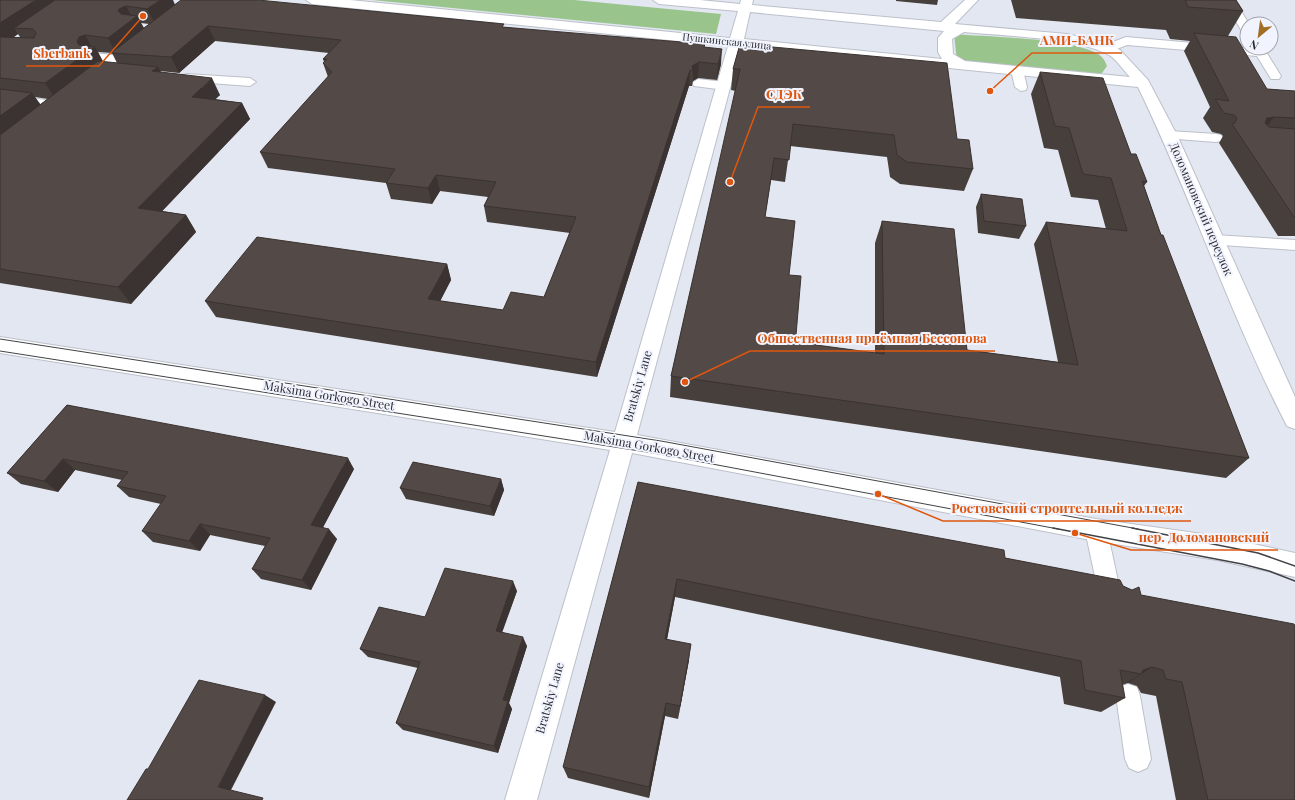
<svg xmlns="http://www.w3.org/2000/svg" width="1295" height="800" font-family="'Playfair Display',serif">
<style>
.green{fill:#99c48c}
.lines{fill:none;stroke-linecap:round;stroke-linejoin:round}
.lane-casing{stroke:#bcc0ca;stroke-width:2}
.secondary-casing{stroke:#bcc0ca;stroke-width:2}
.lane{fill:#fff;fill-rule:evenodd}
.secondary{fill:#fff;fill-rule:evenodd}
.tram-far1{stroke:#404247;stroke-width:1}
.tram{stroke:#404247;stroke-width:1.5}
.wall{fill:#473f3c;fill-rule:evenodd}
.shaded-wall{fill:#3a3331}
.building{fill:#534946;stroke:#3a3331}
.labels{text-anchor:middle;stroke-width:4;stroke-linejoin:round;paint-order:stroke}
.far-street-label{font-size:10px;fill:#2b2c30;stroke:#f1f4ff}
.street-label{font-size:12px;fill:#2b2c30;stroke:#f1f4ff}
.leader{fill:none;stroke:#df570e;stroke-width:1.5}
.callout-dot{fill:#df570e;stroke:#f1f4ff;stroke-width:1.5}
.callout-label{font-size:13px;text-anchor:middle;font-weight:bold;fill:#df570e;stroke:#f1f4ff;stroke-width:4;stroke-linejoin:round;paint-order:stroke}
</style>
<rect width="100%" height="100%" fill="#e3e7f1"/>
<g class="green">
<polygon points="372,0 574,0 721,14 716,34"/>
<path d="M954 34C988 37 1071 38 1098 54 1103 57 1105 61 1107 66L1102 73 1095 76 957 62Z"/>
</g>
<g class="lines">
<defs>
<g id="lane">
<polygon points="1224,0 1235,1 1249,24 1247,24 1247,33 1241,30"/>
<polygon points="1126,37 1261,49 1265,50 1281,76 1279,79 1271,79 1257,56 1127,45 1107,53 1101,49 1103,46"/>
<polygon points="94,53 121,56 127,60 121,64 90,60 88,57 90,54"/>
<polygon points="1017,66 1023,70 1027,87 1026,90 1021,91 1015,87 1011,70"/>
<polygon points="187,74 250,78 256,82 250,86 183,81 181,78 183,75"/>
<polygon points="698,79 725,82 731,86 725,90 694,86 692,83"/>
<polygon points="0,94 61,102 68,106 61,110 0,102"/>
<polygon points="1169,131 1216,134 1221,135 1223,138 1221,141 1216,142 1164,138 1162,135 1164,132"/>
<polygon points="1214,235 1295,240 1295,250 1208,244 1206,240 1208,236"/>
<polygon points="1096,520 1104,523 1107,530 1121,595 1118,603 1110,606 1102,603 1099,595 1085,530 1088,523"/>
<polygon points="1128,684 1137,687 1140,696 1151,759 1147,768 1138,772 1129,768 1125,759 1116,696 1119,687"/>
</g>
<path id="secondary" d="M306 0H350L730 38 738 11 659 4 653 0H700L740 4 741 0H753L752 5 941 22 965 0H978L955 24 1067 34 1106 43 1120 50 1148 80 1177 135 1295 397V429L1287 426C1230 316 1192 198 1138 87L741 47 637 435 1096 519 1217 536 1295 553V577L1217 560 1096 541 632 453 537 800H505L610 450 0 353V337L615 432 728 46 312 4ZM750 12 944 31 938 38V52L942 59 744 39ZM964 32C1001 36 1078 37 1109 55 1117 60 1123 70 1130 77L965 61 953 54 952 39Z"/>
</defs>
<use href="#lane" class="lane-casing"/>
<use href="#secondary" class="secondary-casing"/>
<use href="#lane" class="lane"/>
<use href="#secondary" class="secondary"/>
<g class="tram-far1">
<polyline points="0,339 661,441 1138,529"/>
<polyline points="0,351 659,454 1058,529"/>
</g>
<g class="tram">
<polyline points="1053,528 1242,564 1269,571 1295,581"/>
<polyline points="1132,528 1258,553 1295,566"/>
</g>
</g>
<g class="wall">
<path d="M0 0 175 5 504 27 705 47 721 64 717 80 698 78 693 81 692 86H689L597 377 216 317 205 301 447 264 451 280 440 301 503 310 544 297 570 233 487 222 484 206 488 197 440 191 432 204 391 199 386 183 268 168 260 152 328 77 323 63 324 62 323 59 329 53 215 41 179 73 160 71 161 72 220 95 215 99 242 103 250 119 162 211 186 215 196 232 131 304 0 283ZM141 23 149 24 144 28ZM18 34 20 37H14ZM98 52 112 53 117 63 103 62ZM35 97 48 99 40 105Z"/>
<polygon points="896,0 938,0 937,5 896,1"/>
<polygon points="1011,0 1236,0 1243,11 1228,36 1267,89 1295,91 1295,236 1278,236 1219,143 1223,136 1221,134 1212,132 1203,118 1210,107 1184,51 1190,41 1170,39 1166,30 1016,18"/>
<polygon points="740,44 957,139 973,169 964,191 900,184 890,177 887,157 790,146 785,182 771,180 765,217 789,275 796,335 816,345 875,353 875,243 882,221 967,350 1058,362 1034,244 1046,222 1106,229 1098,200 1071,197 1058,150 1044,148 1031,94 1040,72 1131,154 1147,182 1144,186 1161,235 1249,458 1226,478 670,397 671,376 736,91 731,90 733,69"/>
<polygon points="981,194 1026,226 1019,239 978,233 976,207"/>
<polygon points="67,405 354,469 323,527 337,539 311,590 261,579 252,569 265,546 210,535 200,551 153,542 142,531 161,504 129,497 117,486 122,480 75,470 58,492 21,484 7,473"/>
<polygon points="501,479 504,490 494,516 406,499 400,488"/>
<polygon points="638,482 1005,558 1123,586 1141,595 1295,800 1176,800 1156,696 1141,693 1137,686 1128,683 1122,685 1125,698 1101,712 1064,704 1060,677 675,597 667,639 689,660 678,719 665,716 649,798 568,778 563,767"/>
<polygon points="517,591 502,633 527,646 509,703 512,709 498,753 403,730 396,723 418,668 368,657 360,649 425,617"/>
</g>
<g class="shaded-wall">
<polygon points="36,0 69,0 14,28 18,34 0,46 0,23"/>
<polygon points="160,0 173,0 177,9 156,25 147,9"/>
<polygon points="126,6 133,19 137,16 146,32 116,53 108,38 119,9"/>
<polygon points="208,26 215,41 179,73 171,57"/>
<polygon points="85,35 93,49 95,47 104,63 56,100 45,83 79,37"/>
<polygon points="722,49 721,64 717,80 718,64"/>
<polygon points="699,62 698,78 693,81 693,71 692,66"/>
<polygon points="158,67 167,83 152,71"/>
<polygon points="690,70 689,86 597,377 596,362"/>
<polygon points="212,78 220,95 201,113 192,97"/>
<polygon points="32,93 44,109 0,142 0,116"/>
<polygon points="242,103 250,119 149,225 138,208"/>
<polygon points="1274,117 1260,136 1267,118"/>
<polygon points="436,175 440,191 432,204 428,188"/>
<polygon points="186,215 196,232 131,304 118,287"/>
<polygon points="447,264 451,280 433,315 428,299"/>
<polygon points="348,458 354,469 319,535 311,525"/>
<polygon points="63,459 75,470 58,492 44,481"/>
<polygon points="501,479 504,490 494,516 490,506"/>
<polygon points="200,524 210,535 200,551 189,541"/>
<polygon points="329,529 337,539 311,590 302,580"/>
<polygon points="677,579 675,597 664,655 665,639"/>
<polygon points="513,581 517,591 499,640 496,631"/>
<polygon points="523,637 527,646 509,703 512,709 498,753 494,746 503,700"/>
<polygon points="691,644 689,660 678,719 680,706"/>
<polygon points="1152,667 1128,683 1126,683 1141,674 1143,670"/>
<polygon points="265,695 276,702 230,792 218,787"/>
<polygon points="666,703 665,716 649,798 649,787"/>
</g>
<g class="building">
<polygon points="0,0 36,0 0,23"/>
<polygon points="55,0 160,0 147,9 126,6 119,9 118,11 121,14 137,16 108,38 85,35 79,37 77,42 79,45 95,47 45,83 0,78 0,37 34,38 36,33 33,29 14,28"/>
<polygon points="181,0 258,0 504,24 502,27 705,44 704,47 722,49 718,64 699,62 692,66 693,71 690,70 596,362 205,301 257,237 447,264 428,299 503,310 511,292 544,297 576,217 484,206 496,182 436,175 428,188 386,183 395,169 260,152 332,72 323,63 327,59 323,59 341,40 208,26 171,57 111,53"/>
<polygon points="1185,0 1236,0 1243,11 1188,7"/>
<polygon points="1194,33 1236,37 1267,89 1295,91 1295,118 1274,117 1267,118 1265,123 1269,127 1295,129 1295,217 1294,217 1232,124 1235,123 1237,118 1234,115 1224,113 1215,99 1229,101"/>
<polygon points="740,44 947,63 957,139 969,140 973,169 907,162 897,155 894,135 793,124 789,160 774,158 765,217 795,221 789,275 801,276 796,335 816,345 884,354 882,221 954,229 967,350 1078,365 1046,222 1127,231 1111,178 1083,174 1069,128 1055,126 1040,72 1103,78 1131,154 1136,154 1147,182 1142,181 1161,235 1163,235 1249,458 671,376 740,69 733,69"/>
<polygon points="98,61 158,67 152,71 212,78 192,97 242,103 138,208 186,215 118,287 0,269 0,135"/>
<polygon points="0,89 32,93 0,116"/>
<polygon points="981,194 1022,199 1026,226 984,221"/>
<polygon points="67,405 348,458 311,525 329,529 302,580 252,569 270,538 200,524 189,541 142,531 166,496 117,486 128,472 63,459 44,481 7,473"/>
<polygon points="413,462 501,479 490,506 400,488"/>
<polygon points="638,482 1004,550 1005,558 1120,580 1123,586 1132,590 1139,587 1141,595 1294,624 1295,627 1295,800 1208,800 1182,682 1166,679 1163,670 1152,667 1143,670 1141,674 1120,670 1125,698 1085,690 1081,661 677,579 665,639 691,644 680,706 666,703 649,787 563,767"/>
<polygon points="445,568 513,581 496,631 523,637 503,700 508,701 494,746 396,723 420,662 360,649 379,607 425,617"/>
<polygon points="199,680 265,695 218,787 263,798 262,800 127,800 146,769 148,769"/>
</g>
<g class="labels">
<g class="far-street-label">
<text transform="translate(727 41) rotate(6)" y="4">Пушкинская улица</text>
</g>
<g class="street-label">
<text transform="translate(1201 209) rotate(67)" y="4">Доломановский переулок</text>
<text transform="translate(638 386) rotate(-74)" y="4">Bratskiy Lane</text>
<text transform="translate(329 396) rotate(9)" y="4">Maksima Gorkogo Street</text>
<text transform="translate(649 447) rotate(10)" y="4">Maksima Gorkogo Street</text>
<text transform="translate(550 698) rotate(-74)" y="4">Bratskiy Lane</text>
</g>
</g>
<path class="leader" d="M990 91L1032 53H1122M143 16L99 66H26M730 182L758 107H810M685 382L750 351H995M878 494L943 521H1191M1075 533L1131 550H1278"/>
<g class="callout-dot">
<circle cx="990" cy="91" r="4"/>
<circle cx="143" cy="16" r="4"/>
<circle cx="730" cy="182" r="4"/>
<circle cx="685" cy="382" r="4"/>
<circle cx="878" cy="494" r="4"/>
<circle cx="1075" cy="533" r="4"/>
</g>
<g class="callout-label">
<text x="1077" y="45">АМИ-БАНК</text>
<text x="62" y="58">Sberbank</text>
<text x="784" y="99">СДЭК</text>
<text x="872" y="343">Обшественная приёмная Бессонова</text>
<text x="1067" y="513">Ростовский строительный колледж</text>
<text x="1204" y="542">пер. Доломановский</text>
</g>
<g transform="translate(1259 36) rotate(209)"><circle r="19" fill="#f1f4ff" stroke="#a2a4ac"/>
<path d="M0-3L7 15L0 10L-7 15Z" fill="#a16e24"/>
<text y="-6" font-size="11" font-weight="bold" text-anchor="middle" fill="#2b2c30">N</text>
</g>
</svg>
